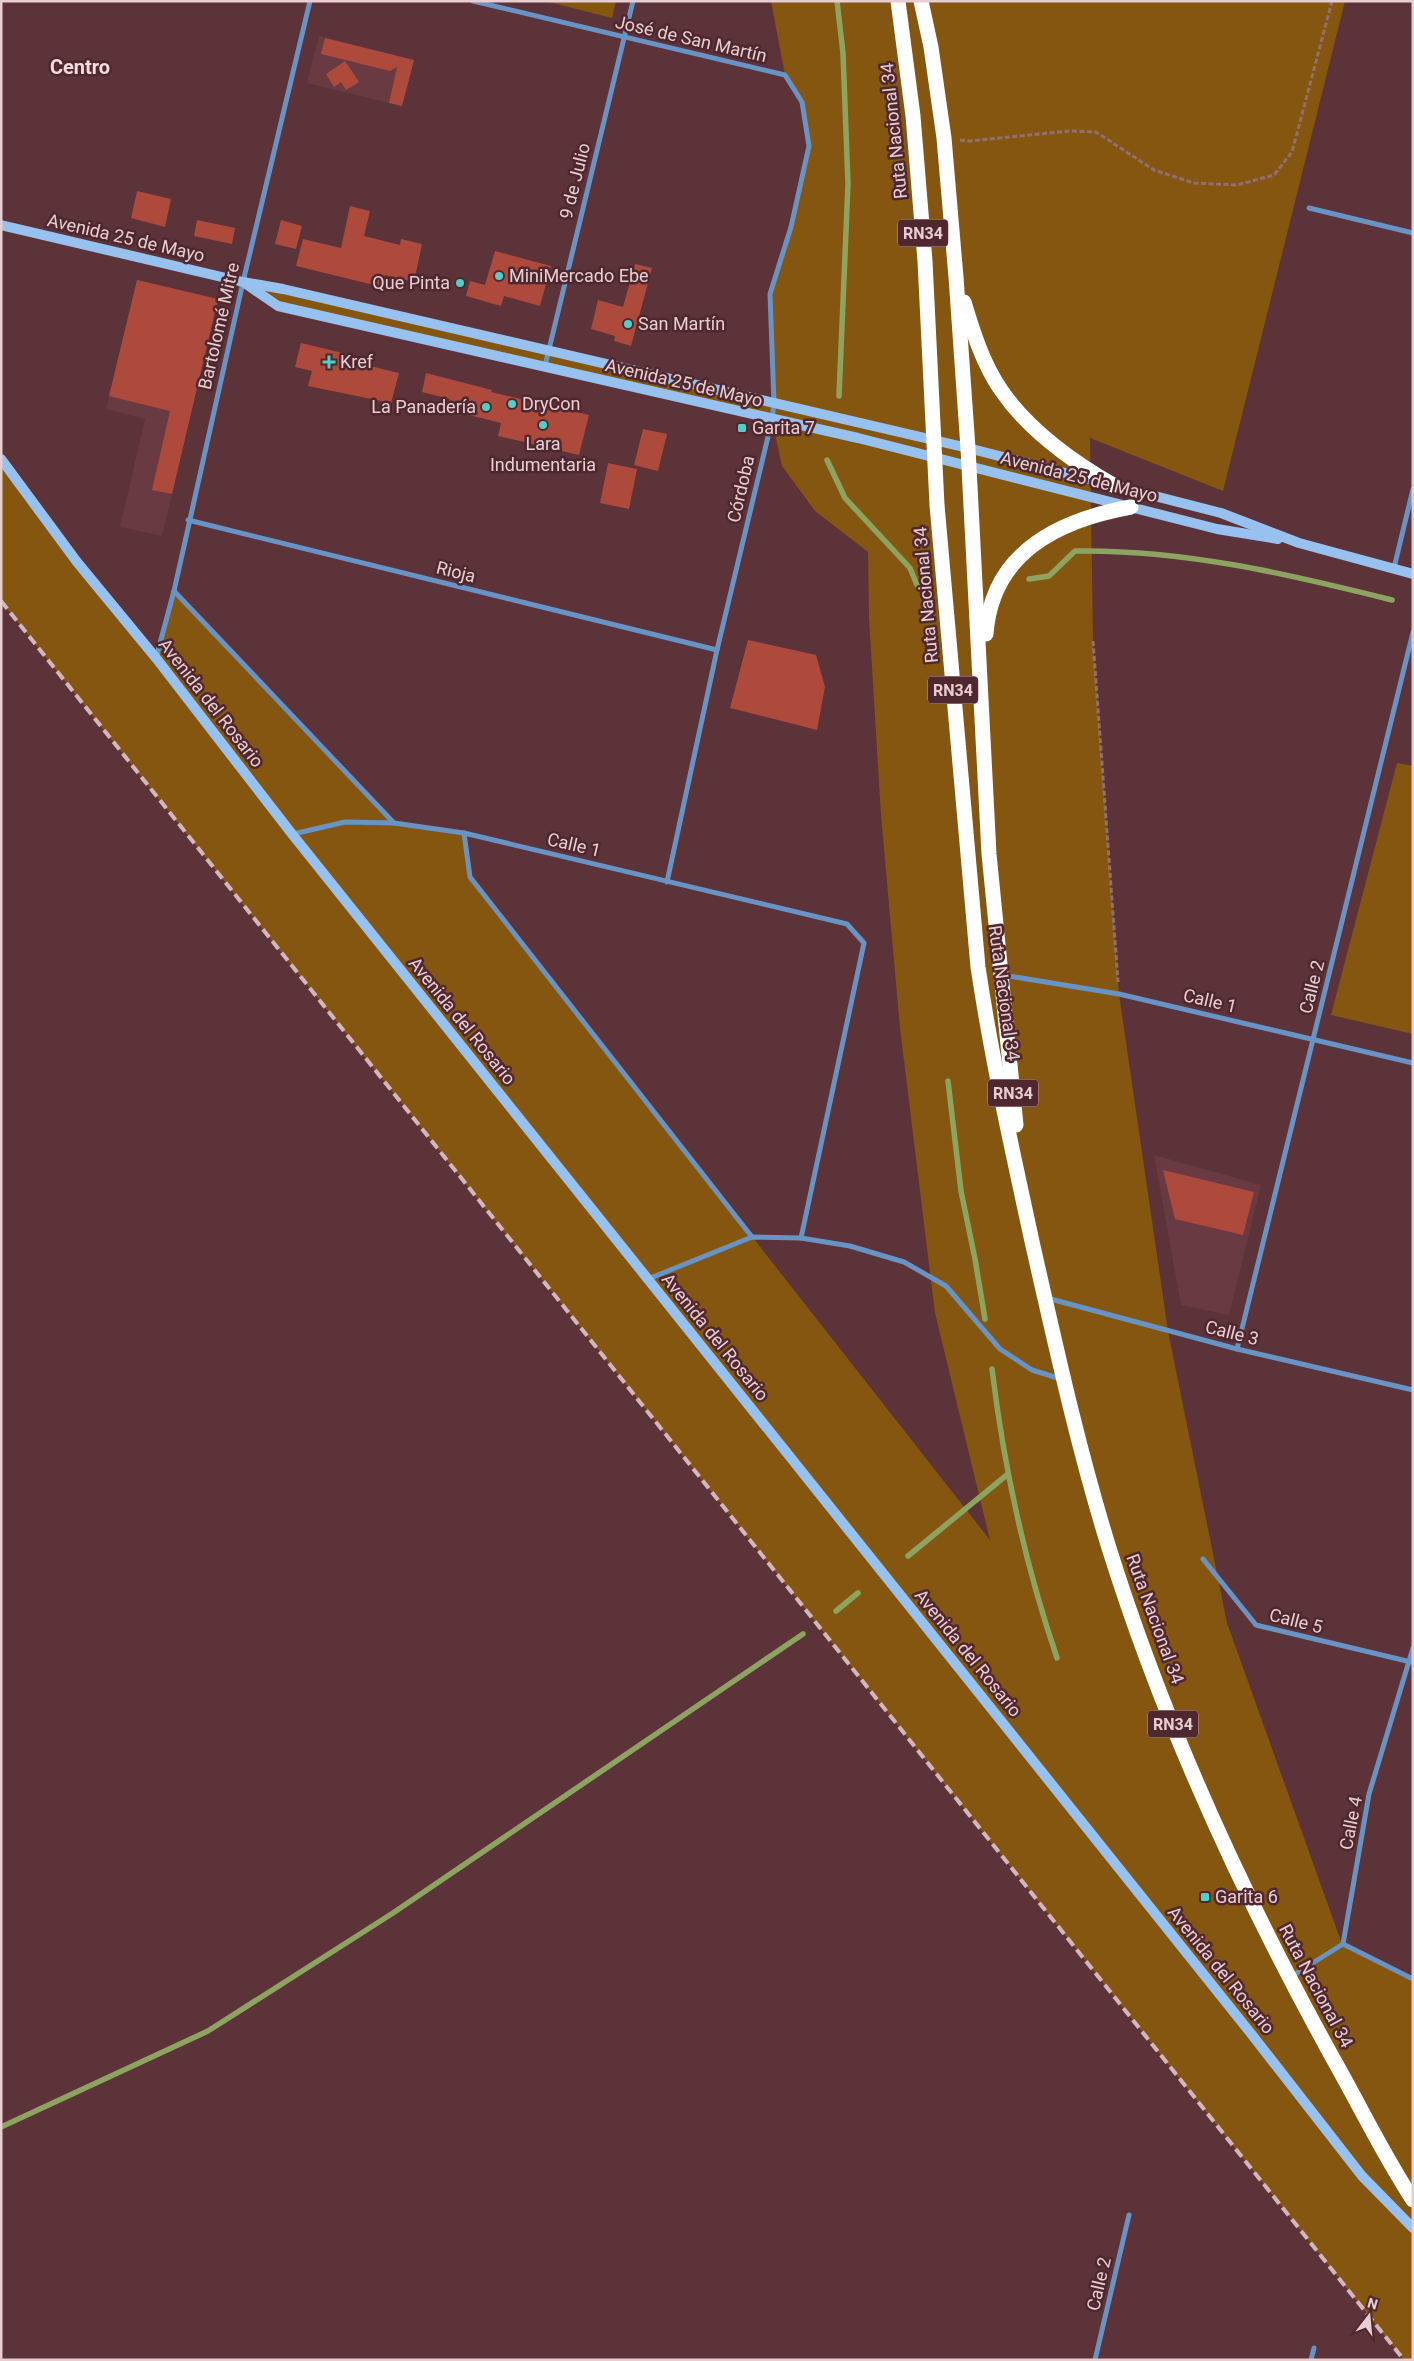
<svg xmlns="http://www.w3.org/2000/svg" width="1414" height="2361" font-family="Roboto,sans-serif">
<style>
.built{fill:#6a3a42}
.green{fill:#85560f}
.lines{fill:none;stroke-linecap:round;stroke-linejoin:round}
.stream{stroke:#8da461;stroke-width:5.5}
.building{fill:#ae4a3b}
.path{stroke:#926f74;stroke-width:3;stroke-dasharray:5 2.5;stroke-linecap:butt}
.street{stroke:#6794c4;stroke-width:5}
.secondary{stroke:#97c1ef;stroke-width:10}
.highway{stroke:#fff;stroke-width:15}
.rail{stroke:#d3b7ba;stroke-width:4;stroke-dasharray:10 5;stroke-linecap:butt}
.poi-dot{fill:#54cdc7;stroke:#4f282f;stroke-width:2}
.labels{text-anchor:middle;stroke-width:5;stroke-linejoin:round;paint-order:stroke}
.shield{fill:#4f282f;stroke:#ba9ca0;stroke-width:1}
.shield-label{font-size:16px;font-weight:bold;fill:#e8ced1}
.street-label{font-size:18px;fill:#e8ced1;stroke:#4f282f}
.poi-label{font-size:18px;fill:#e8ced1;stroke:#4f282f;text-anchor:start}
.quarter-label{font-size:20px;font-weight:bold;fill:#fadade;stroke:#4f282f}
</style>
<rect width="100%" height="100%" fill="#5b3339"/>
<g class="built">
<polygon points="319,36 414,60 402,106 307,83"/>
<polygon points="137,280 218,299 162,536 120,527 145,419 106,409"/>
<polygon points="1154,1155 1261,1185 1229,1315 1181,1305"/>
</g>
<g class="green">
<polygon points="545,1 616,1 612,18"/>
<polygon points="771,1 1345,1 1223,491 1090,438 1093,641 1119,994 1168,1331 1227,1623 1342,1944 1413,1979 1413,2360 1404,2360 1,601 1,459 156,657 174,591 394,823 464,833 470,877 990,1540 935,1313 900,1028 881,815 869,618 868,552 815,511 782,466 772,420 278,306 243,282 773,403 770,294 791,227 809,146 802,102 785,75"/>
<polygon points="1397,763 1413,766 1413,1034 1331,1015"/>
</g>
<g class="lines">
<g class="stream">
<polyline points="837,1 843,53 848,184 839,396"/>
<polyline points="827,460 845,498 910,568 917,585"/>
<path d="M1029 579 1049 576 1075 551C1182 549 1288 574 1392 600"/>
<polyline points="948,1081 961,1191 975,1259 985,1319"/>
<path d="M992 1369C1004 1468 1025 1564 1057 1658"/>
<polyline points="908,1556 1008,1474"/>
<polyline points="836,1611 858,1593"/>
<polyline points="1,2127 208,2031 393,1913 803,1634"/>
</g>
</g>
<g class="building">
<polygon points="325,38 414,60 402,106 389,103 397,67 390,71 321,54"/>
<polygon points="345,61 359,82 346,90 341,82 334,87 326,74"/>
<polygon points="137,191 171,199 165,227 131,218"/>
<polygon points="350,206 370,211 364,236 400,245 401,239 422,244 414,282 385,275 382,287 296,266 303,239 341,248"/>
<polygon points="197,220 235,228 232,244 194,236"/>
<polygon points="281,220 302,226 296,249 275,244"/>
<polygon points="495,251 551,266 540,306 504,296 501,306 466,296 470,281 485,285"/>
<polygon points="635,264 652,268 631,346 614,341 615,336 591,329 598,300 623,307"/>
<polygon points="137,280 218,299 172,494 152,490 170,411 109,396"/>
<polygon points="301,343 347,354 345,360 399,373 391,403 308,386 312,371 295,367"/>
<polygon points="426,373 492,390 491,392 589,415 579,455 498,436 501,423 461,413 460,416 446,412 450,399 422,392"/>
<polygon points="643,429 667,434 658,471 634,465"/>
<polygon points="608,463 637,469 629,509 600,503"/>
<polygon points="748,640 816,655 825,687 817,730 730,708"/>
<polygon points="1163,1170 1254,1192 1243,1235 1175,1219"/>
</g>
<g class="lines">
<g class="path">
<polyline points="960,140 971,141 1070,131 1096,132 1154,170 1194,183 1237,185 1274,175 1292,152 1332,1"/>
<polyline points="1093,641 1118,982"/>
</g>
<g class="street">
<polyline points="473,1 785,75 802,102 809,146 791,227 770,294 774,403 772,420 717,650 667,882"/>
<polyline points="1309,208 1413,233"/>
<polyline points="545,366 633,1"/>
<polyline points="188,520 717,650"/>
<polyline points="1394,568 1413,489"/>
<polyline points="174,591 394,823"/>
<polyline points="156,658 174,591 243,282 310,1"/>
<polyline points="464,833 470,877 752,1237"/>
<polyline points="293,834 345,822 394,823 464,833 847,924 864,943 801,1238"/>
<polyline points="1003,975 1119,994 1413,1063"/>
<polyline points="648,1279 752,1237 801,1238 850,1246 904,1262 946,1286 1000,1349 1032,1370 1061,1379"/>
<polyline points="1047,1298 1237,1349 1413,1390"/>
<polyline points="1237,1349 1413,632"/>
<polyline points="1203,1559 1256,1625 1411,1662"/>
<polyline points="1343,1944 1413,1979"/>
<polyline points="1292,1976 1343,1944 1369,1794 1413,1648"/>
<polyline points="1095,2360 1129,2215"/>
<polyline points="1311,2360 1314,2348"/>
</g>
<g class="secondary">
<polyline points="1,225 243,282 283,289 968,448 1221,513 1299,543 1413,574"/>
<polyline points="246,284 278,306 858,438 1217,529 1278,539"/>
<polyline points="1,459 77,562 156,658 292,834 1249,2031 1362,2176 1413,2228"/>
</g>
<g class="highway">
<path d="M898 1 913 116 925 261 937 505 978 967C992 1061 1013 1153 1033 1246 1056 1347 1078 1448 1109 1548 1165 1727 1244 1898 1335 2062 1361 2108 1384 2156 1413 2200"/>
<polyline points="921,1 931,47 944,138 956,277 968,448 989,854 1016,1125"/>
<path d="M964 302C973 332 983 364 1001 390 1029 431 1073 462 1115 486"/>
<path d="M986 634C992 552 1059 520 1131 507"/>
</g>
<polyline class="rail" points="1,601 1404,2360"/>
</g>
<g class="poi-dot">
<circle cx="499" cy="276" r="5"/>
<circle cx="460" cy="283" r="5"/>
<circle cx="628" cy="324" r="5"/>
<path d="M326.5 354.5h5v5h5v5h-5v5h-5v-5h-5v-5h5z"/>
<circle cx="512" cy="404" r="5"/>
<circle cx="486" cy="407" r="5"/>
<circle cx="543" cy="425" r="5"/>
<rect x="737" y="423" width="10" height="10" rx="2.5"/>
<rect x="1200" y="1892" width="10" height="10" rx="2.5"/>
</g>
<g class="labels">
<g class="shield">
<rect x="898" y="219.5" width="50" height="27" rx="4"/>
<rect x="928" y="676.5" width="50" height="27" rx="4"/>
<rect x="988" y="1079.5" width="50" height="27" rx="4"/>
<rect x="1148" y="1710.5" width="50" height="27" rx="4"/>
</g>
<g class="shield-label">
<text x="923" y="239">RN34</text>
<text x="953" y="696">RN34</text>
<text x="1013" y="1099">RN34</text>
<text x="1173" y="1730">RN34</text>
</g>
<g class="street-label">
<text transform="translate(691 39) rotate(13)" y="6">José de San Martín</text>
<text transform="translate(894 131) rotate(-96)" y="6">Ruta Nacional 34</text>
<text transform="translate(575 181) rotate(-76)" y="6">9 de Julio</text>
<text transform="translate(126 238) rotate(13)" y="6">Avenida 25 de Mayo</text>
<text transform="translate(219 326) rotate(-77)" y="6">Bartolomé Mitre</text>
<text transform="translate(684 383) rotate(13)" y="6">Avenida 25 de Mayo</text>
<text transform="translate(1079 477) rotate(14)" y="6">Avenida 25 de Mayo</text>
<text transform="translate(741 489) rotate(-77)" y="6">Córdoba</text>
<text transform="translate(456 572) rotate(14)" y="6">Rioja</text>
<text transform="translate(926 595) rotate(-95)" y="6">Ruta Nacional 34</text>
<text transform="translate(211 703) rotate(52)" y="6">Avenida del Rosario</text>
<text transform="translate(574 845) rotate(13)" y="6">Calle 1</text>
<text transform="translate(1312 987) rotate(-76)" y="6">Calle 2</text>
<text transform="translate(1004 993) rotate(82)" y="6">Ruta Nacional 34</text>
<text transform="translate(1210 1001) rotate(13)" y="6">Calle 1</text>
<text transform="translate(462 1021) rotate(51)" y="6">Avenida del Rosario</text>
<text transform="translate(1232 1333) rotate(14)" y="6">Calle 3</text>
<text transform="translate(715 1337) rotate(51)" y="6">Avenida del Rosario</text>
<text transform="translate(1155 1619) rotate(70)" y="6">Ruta Nacional 34</text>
<text transform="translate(1296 1621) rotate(14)" y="6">Calle 5</text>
<text transform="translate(968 1653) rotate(51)" y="6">Avenida del Rosario</text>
<text transform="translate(1351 1823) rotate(-79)" y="6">Calle 4</text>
<text transform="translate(1221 1970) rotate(51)" y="6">Avenida del Rosario</text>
<text transform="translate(1316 1986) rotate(62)" y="6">Ruta Nacional 34</text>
<text transform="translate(1099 2284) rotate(-77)" y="6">Calle 2</text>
</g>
<g class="poi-label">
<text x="509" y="282">MiniMercado Ebe</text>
<text x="450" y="289" text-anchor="end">Que Pinta</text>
<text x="638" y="330">San Martín</text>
<text x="340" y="368">Kref</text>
<text x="522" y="410">DryCon</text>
<text x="476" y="413" text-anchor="end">La Panadería</text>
<text x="752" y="434">Garita 7</text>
<text x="543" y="450" text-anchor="middle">Lara<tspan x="543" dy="21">Indumentaria</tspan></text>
<text x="1215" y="1903">Garita 6</text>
</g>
<g class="quarter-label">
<text x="80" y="74">Centro</text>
</g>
</g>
<rect width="1414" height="2361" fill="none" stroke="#e8ced1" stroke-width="5"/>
<g transform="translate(1369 2316) rotate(16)" stroke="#4f282f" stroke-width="4" paint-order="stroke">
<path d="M0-4L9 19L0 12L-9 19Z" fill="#e8ced1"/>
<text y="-8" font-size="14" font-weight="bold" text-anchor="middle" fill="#e8ced1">N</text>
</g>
</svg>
